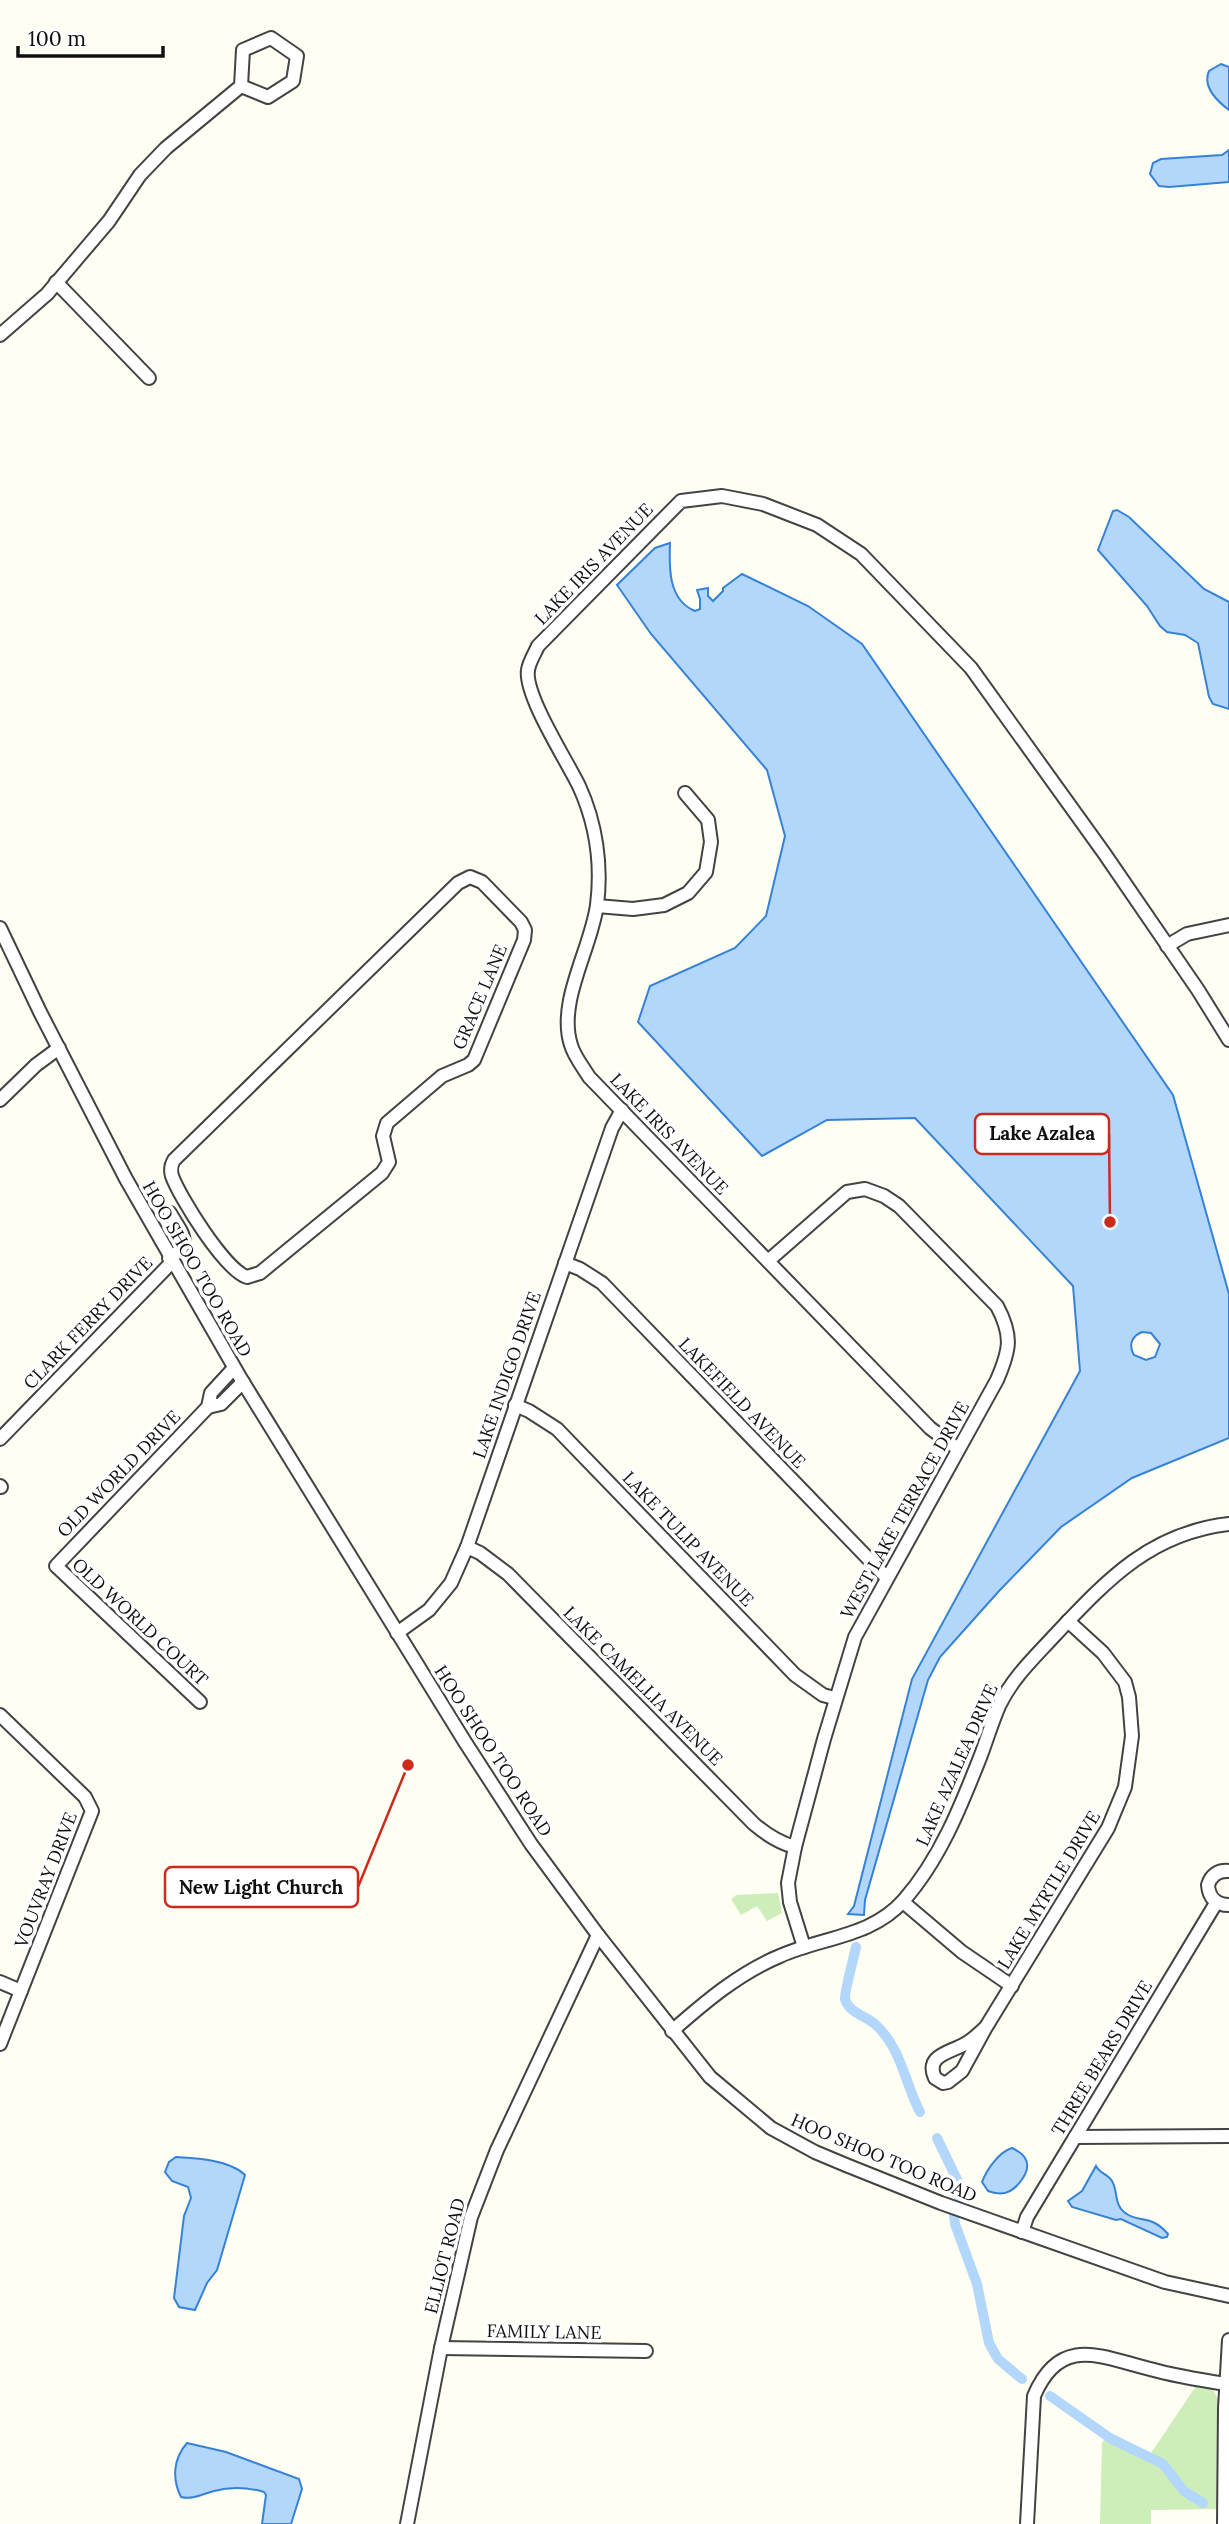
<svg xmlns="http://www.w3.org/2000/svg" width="1229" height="2524" font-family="Lora,serif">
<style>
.green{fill:#cdedb9}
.water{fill:#b3d7fa;stroke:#3582d6;stroke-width:2;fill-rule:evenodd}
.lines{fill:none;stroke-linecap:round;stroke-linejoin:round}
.canal{stroke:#b3d7fa;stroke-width:10}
.minor-casing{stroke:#434343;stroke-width:16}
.minor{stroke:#fff;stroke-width:12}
.labels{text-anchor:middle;stroke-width:7;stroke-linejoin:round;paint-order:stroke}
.street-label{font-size:18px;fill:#101010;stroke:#fff}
.leader{fill:none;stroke:#cb2b1d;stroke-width:2.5}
.callout-dot{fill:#cb2b1d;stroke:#fff;stroke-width:2.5}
.callout{fill:#fff;stroke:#cb2b1d;stroke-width:2.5}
.callout-label{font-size:19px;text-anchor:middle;font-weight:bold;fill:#101010}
</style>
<rect width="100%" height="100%" fill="#fffef3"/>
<g class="green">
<polygon points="778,1893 782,1913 767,1921 757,1906 741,1915 731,1899 737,1895"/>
<polygon points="1196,2386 1213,2390 1218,2399 1218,2509 1151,2510 1151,2524 1100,2524 1102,2443 1105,2438 1147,2459"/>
</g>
<g class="water">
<path d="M1221 64 1229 67V110C1217 101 1202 87 1209 71Z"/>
<polygon points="1229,150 1229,182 1169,187 1159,186 1150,174 1153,163 1161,159 1222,155"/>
<polygon points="1117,510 1129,517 1204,589 1229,602 1229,709 1213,704 1209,697 1198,643 1185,635 1167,632 1160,626 1147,606 1098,550 1113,511"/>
<path d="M670 543C669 567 668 600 695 611L700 609V599L697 590 708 588V596L713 601 723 591V588L742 574 808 606 862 644 1173 1095 1229 1294V1438L1132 1478 1061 1527 999 1591 940 1657 928 1680 865 1900 864 1915 848 1914 854 1906 912 1679 1080 1371 1073 1286 915 1118 827 1120 762 1156 638 1022 650 986 735 948 766 916 785 836 767 770 651 634 617 585 655 548ZM1142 1332 1151 1333 1160 1344 1155 1357 1146 1360 1134 1355C1128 1345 1132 1336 1142 1332Z"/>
<path d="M1012 2148C1016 2150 1023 2154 1025 2158 1033 2170 1016 2191 1005 2193 999 2194 993 2193 988 2191L982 2182C987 2169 999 2152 1012 2148Z"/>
<path d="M176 2157C196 2158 230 2160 245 2175L217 2270 207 2283 195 2310 179 2307 174 2298 184 2216 191 2198 188 2187 172 2181 165 2172 169 2162Z"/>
<path d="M1096 2166C1100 2174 1108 2174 1112 2181 1118 2191 1114 2204 1124 2212 1138 2224 1150 2213 1168 2234L1167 2237 1162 2238 1121 2219 1116 2220 1072 2207 1068 2201 1082 2191Z"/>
<path d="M187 2443 226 2452 299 2479 302 2489 291 2524H262L266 2495 264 2492C247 2487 232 2486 214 2491 202 2494 193 2500 181 2497 172 2479 173 2459 187 2443Z"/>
</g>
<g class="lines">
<g class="canal">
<path d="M856 1947C854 1957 844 1993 845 1999 849 2014 868 2016 877 2026 902 2050 905 2084 920 2112"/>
<polyline points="937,2138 962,2190 954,2216 955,2224 977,2284 989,2343 998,2359 1022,2379"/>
<polyline points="1050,2396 1110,2438 1163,2464 1184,2491 1203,2503"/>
</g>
<defs>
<g id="minor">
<polyline points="56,282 149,378"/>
<polyline points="0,335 47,294 109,221 140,175 166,148 241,86 243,50 271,38 297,56 293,81 268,97 241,86"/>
<path d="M470 877 482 882 521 922 525 930 524 940 474 1060 468 1065 442 1076 387 1123 383 1136 389 1162 382 1173 260 1273 247 1277C225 1270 180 1198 172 1176 170 1169 171 1165 174 1160L458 883Z"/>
<polyline points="597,906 633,909 664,905 688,893 706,872 711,842 708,820 685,793"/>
<polyline points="0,928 40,1012 126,1179 241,1379 465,1742 531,1844 598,1935 710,2077 771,2128 815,2152 846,2165 941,2203 1165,2282 1229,2296"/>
<polyline points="1167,946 1187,934 1229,925"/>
<polyline points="0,1100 36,1065 59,1048"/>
<path d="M169 1258C195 1244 181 1233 170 1213"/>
<path d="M768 1261 847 1192 865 1189 884 1196 899 1206 997 1306C1013 1336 1010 1350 997 1380L855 1637 824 1739 795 1847 788 1883 790 1902 804 1947"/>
<polyline points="565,1263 580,1269 602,1283 886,1577"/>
<polyline points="515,1405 529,1411 557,1429 795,1675 823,1695 834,1698"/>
<polyline points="208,1407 221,1404 243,1382"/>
<polyline points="0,1439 172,1262"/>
<path d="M958 1449 930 1428 589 1077C583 1067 574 1056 571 1045 557 1002 591 949 597 905 602 865 596 823 579 786 567 761 524 695 528 670 529 662 535 653 538 646L681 501 722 496 763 504 817 525 861 554 971 668 1104 853 1198 990 1229 1040"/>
<polyline points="0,1486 1,1487"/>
<path d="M467 1547 480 1553 508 1574 754 1824C767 1835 779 1843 795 1847"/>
<polyline points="397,1633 429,1610 451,1583 467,1547 612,1128 622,1110"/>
<polyline points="200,1702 56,1566 208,1407 211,1393 234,1368"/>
<polyline points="0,1715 85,1797 92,1811 0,2044"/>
<path d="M1229 1871C1218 1870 1211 1875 1208 1885 1209 1898 1216 1905 1229 1905"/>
<polyline points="903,1902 962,1952 1012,1986"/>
<polyline points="0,1982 21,1991"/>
<path d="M986 2027C978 2034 972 2041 963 2045 948 2053 925 2056 935 2078L943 2083 948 2082 962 2071 986 2027 1108 1828 1125 1787 1132 1736 1129 1697 1125 1682 1103 1653 1068 1621"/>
<path d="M672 2031C705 2002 739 1973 780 1956 822 1937 872 1937 904 1900 940 1859 961 1806 981 1755 987 1739 992 1722 999 1706 1012 1678 1035 1657 1055 1635 1107 1580 1150 1533 1229 1524"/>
<polyline points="1075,2137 1229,2136"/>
<polyline points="1022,2232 1027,2217 1216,1903"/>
<polyline points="441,2348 646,2351"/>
<polyline points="407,2524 441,2348 471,2217 497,2150 598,1935"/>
<path d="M1027 2524 1034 2396C1060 2334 1101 2357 1150 2369 1175 2376 1200 2380 1226 2384"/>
<polyline points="1224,2524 1225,2408 1229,2340"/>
</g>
</defs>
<use href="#minor" class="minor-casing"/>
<use href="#minor" class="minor"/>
</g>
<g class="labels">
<g class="street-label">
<text transform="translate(594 564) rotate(-46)" y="6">LAKE IRIS AVENUE</text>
<text transform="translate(480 997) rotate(-67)" y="6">GRACE LANE</text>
<text transform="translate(669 1134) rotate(46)" y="6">LAKE IRIS AVENUE</text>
<text transform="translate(197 1269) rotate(60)" y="6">HOO SHOO TOO ROAD</text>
<text transform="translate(88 1323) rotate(-46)" y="6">CLARK FERRY DRIVE</text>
<text transform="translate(507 1375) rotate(-71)" y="6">LAKE INDIGO DRIVE</text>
<text transform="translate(742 1403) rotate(46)" y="6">LAKEFIELD AVENUE</text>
<text transform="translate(119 1474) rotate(-46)" y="6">OLD WORLD DRIVE</text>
<text transform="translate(905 1510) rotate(-61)" y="6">WEST LAKE TERRACE DRIVE</text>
<text transform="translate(688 1539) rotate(46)" y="6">LAKE TULIP AVENUE</text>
<text transform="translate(140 1622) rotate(43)" y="6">OLD WORLD COURT</text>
<text transform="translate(643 1686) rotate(45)" y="6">LAKE CAMELLIA AVENUE</text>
<text transform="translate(493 1751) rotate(57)" y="6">HOO SHOO TOO ROAD</text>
<text transform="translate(957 1765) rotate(-66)" y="6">LAKE AZALEA DRIVE</text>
<text transform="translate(46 1880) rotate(-69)" y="6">VOUVRAY DRIVE</text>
<text transform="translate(1049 1890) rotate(-59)" y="6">LAKE MYRTLE DRIVE</text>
<text transform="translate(1102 2058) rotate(-59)" y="6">THREE BEARS DRIVE</text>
<text transform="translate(884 2158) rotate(23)" y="6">HOO SHOO TOO ROAD</text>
<text transform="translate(445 2256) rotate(-76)" y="6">ELLIOT ROAD</text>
<text transform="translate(544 2332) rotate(1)" y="6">FAMILY LANE</text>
</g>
</g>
<path class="leader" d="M1110 1222L1109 1134M408 1765L358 1887"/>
<g class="callout-dot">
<circle cx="1110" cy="1222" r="7"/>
<circle cx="408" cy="1765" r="7"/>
</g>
<g class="callout">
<rect x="975" y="1114" width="134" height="40" rx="7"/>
<rect x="165" y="1867" width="193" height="40" rx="7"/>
</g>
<g class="callout-label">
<text x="1042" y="1140">Lake Azalea</text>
<text x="261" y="1894">New Light Church</text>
</g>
<path d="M18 46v10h145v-10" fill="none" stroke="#101010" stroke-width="3.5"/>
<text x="28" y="46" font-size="21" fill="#101010" stroke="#ffffff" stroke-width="5" paint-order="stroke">100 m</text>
</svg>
